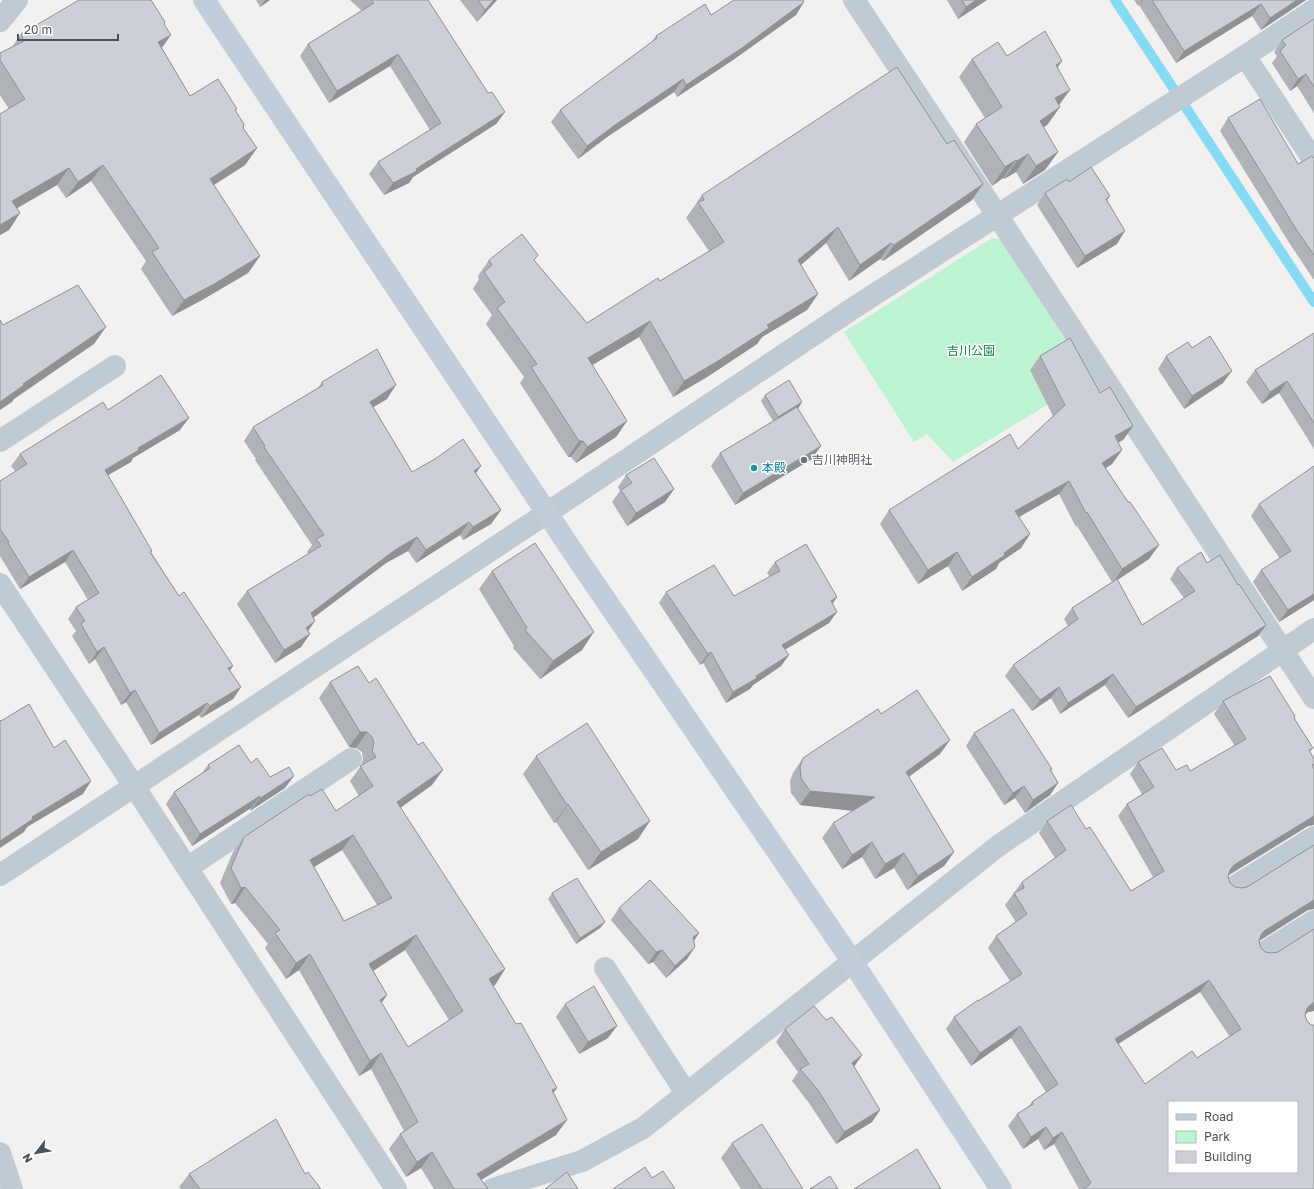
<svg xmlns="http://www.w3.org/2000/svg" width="1314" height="1189" font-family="'Golos Text','Noto Sans JP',sans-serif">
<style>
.green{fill:#bcf3d2}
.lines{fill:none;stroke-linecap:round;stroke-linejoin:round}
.stream{stroke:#86daf3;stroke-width:10}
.street{stroke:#c0cad3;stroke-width:22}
.secondary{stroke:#c2cdda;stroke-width:22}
.wall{fill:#afb2b7;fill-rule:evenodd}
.shaded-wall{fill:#8f9195}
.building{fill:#cccfd5;stroke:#8f9195;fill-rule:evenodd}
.worship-dot{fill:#6b7280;stroke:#fff;stroke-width:1.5}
.culture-dot{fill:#0f9aa8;stroke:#fff;stroke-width:1.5}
.labels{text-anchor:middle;stroke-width:3;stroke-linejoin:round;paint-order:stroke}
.park-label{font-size:12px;fill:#10884e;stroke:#fff}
.worship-label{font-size:12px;fill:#5b616d;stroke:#fff;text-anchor:start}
.culture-label{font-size:12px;fill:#0d838f;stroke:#fff;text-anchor:start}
</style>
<rect width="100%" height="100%" fill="#f3f0f0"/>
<polygon class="green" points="992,238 1002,240 1090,379 953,462 927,434 914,442 844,332"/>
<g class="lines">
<polyline class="stream" points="1115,0 1314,302"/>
<g class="street">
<polyline points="854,0 997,215 1314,698"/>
<polyline points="0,21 17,0"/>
<polyline points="1245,56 1314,161"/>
<polyline points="0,441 115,366"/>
<polyline points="0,584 134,786 396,1189"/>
<polyline points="187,868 351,759"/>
<polyline points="0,875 547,513 855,307 1245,56 1314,10"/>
<polyline points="1232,888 1314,837"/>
<polyline points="1263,953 1314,921"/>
<polyline points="605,968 686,1093"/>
<polyline points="0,1153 12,1189"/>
<polyline points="493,1189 582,1161 643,1128 998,846 1314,629"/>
</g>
<polyline class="secondary" points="204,0 577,558 852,961 1001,1189"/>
</g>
<g class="wall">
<polygon points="256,0 270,0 260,7"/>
<polygon points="350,0 428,0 488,93 505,112 496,124 413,177 409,183 384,195 369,174 378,162 430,130 390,66 329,103 300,56 308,44 362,11"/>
<polygon points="460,0 497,0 477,22"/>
<polygon points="947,0 987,0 958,19"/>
<polygon points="1134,0 1306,0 1261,30 1252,16 1176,63 1139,5 1138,6"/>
<polygon points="711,15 796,15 733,60 677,97 674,92 607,137 578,159 551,122 560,110 651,43 656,36"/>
<polygon points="1314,19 1314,113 1297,86 1290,91 1272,63 1277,56 1274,52 1282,40"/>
<polygon points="164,24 162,48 190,96 236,111 243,128 257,148 245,165 214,185 260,256 248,273 202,300 172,316 141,269 146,261 91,181 66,198 57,185 17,208 20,213 9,230 0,235 0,114 9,109 0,95 0,53 12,47 21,34"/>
<polygon points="1007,56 1058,68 1059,105 1060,107 1047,125 1043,127 1058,152 1045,170 1023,184 1016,172 1004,179 1003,178 992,186 964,142 976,124 985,118 959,77 972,59"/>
<polygon points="1228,118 1298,164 1314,158 1314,280 1288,241 1220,131"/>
<polygon points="1069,182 1110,196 1107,201 1117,244 1077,268 1037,205 1045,193"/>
<polygon points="702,195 972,200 883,261 880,259 849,281 826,243 801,265 818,294 807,310 762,337 757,344 707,377 673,397 639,337 592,365 627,421 616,437 576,463 571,457 568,457 520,383 524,377 486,324 492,315 473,289 479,279 478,276 489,260 534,260 587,323 660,281 709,251 686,218"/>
<polygon points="1314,333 1314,449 1279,393 1262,404 1246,382 1255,370"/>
<polygon points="1192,348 1223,383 1184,409 1158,369 1166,356"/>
<polygon points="1040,356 1100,393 1133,426 1123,440 1118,442 1122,450 1112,464 1105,468 1128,502 1159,545 1149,559 1117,580 1142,625 1184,598 1170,579 1177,568 1207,563 1238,585 1266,625 1258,636 1128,718 1105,685 1060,714 1051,698 1032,711 1005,676 1013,665 1068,626 1064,619 1072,608 1112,582 1077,526 1076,527 1059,494 1019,517 1030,534 1021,548 999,563 996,569 962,591 948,566 918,584 880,524 889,510 1018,449 1053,416 1030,370"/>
<polygon points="322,382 387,399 373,407 412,472 476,473 501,510 491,524 463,540 460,535 416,563 408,551 386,563 313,618 308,631 310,634 301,647 275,663 237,604 247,591 308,554 307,552 312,545 255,460 256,459 244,441 253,427 317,389"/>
<polygon points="765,395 798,409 812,459 735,505 711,466 720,453 773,421 761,401"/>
<polygon points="108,410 180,430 133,458 131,462 108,475 151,552 179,596 241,687 233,699 201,718 199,715 151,745 126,702 121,705 95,659 89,664 72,636 76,631 68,619 76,607 88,600 65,562 20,589 0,556 0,481 16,472 11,466 20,454"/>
<polygon points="1314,466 1314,600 1279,622 1253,582 1261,570 1280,559 1251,516 1259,504"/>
<polygon points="626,475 674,489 665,502 627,526 612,502 620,491 618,487"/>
<polygon points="775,562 833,604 837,612 829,623 785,650 789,655 781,666 753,685 750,689 726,703 703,663 700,665 659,603 666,592 734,596 770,577 767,573"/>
<polygon points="492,571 582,650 540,679 513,648 514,646 479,589"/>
<path d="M330 682 432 785 400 808 505 969 495 985 493 986 553 1093 556 1135 481 1180 488 1189H434L421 1168 406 1177 389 1149 400 1134 404 1131 371 1069 359 1076 299 970 286 979 265 948 268 944 235 903 231 904 220 883 233 852 244 837 310 796 336 811 359 796 350 781 361 766 363 759 362 752 356 748 349 747 319 698ZM342 850 377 905 344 921 314 867ZM405 950 449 1020 408 1047 381 1003 387 995 373 971Z"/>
<path d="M1223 701 1294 718 1313 748 1310 752 1314 759V766L1313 767V825L1308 826 1228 876 1230 883 1235 887 1241 888 1247 887 1314 845V909L1308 910 1259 941 1261 948 1265 952 1271 953 1278 952 1314 929V1011L1308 1012 1305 1015 1314 1189H1079L1054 1144 1044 1150 1038 1139 1023 1149 1008 1126 1017 1114 1028 1107 1032 1102 1046 1092 1011 1038 971 1066 946 1029 954 1017 1010 981 988 948 996 936 1016 922 1005 905 1022 882 1055 858 1039 833 1047 821 1086 829 1131 891 1153 877 1118 816 1127 804 1142 794 1130 774 1138 762 1176 770 1190 771 1235 746 1214 714ZM1200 992 1230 1037 1197 1058 1145 1084 1118 1044Z"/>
<polygon points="881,714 940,754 909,777 954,852 944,866 907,890 894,868 875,879 862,857 842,869 822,838 833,823 853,811 800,805 791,793 790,781 793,773 803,758"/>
<polygon points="974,733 1051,770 1058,783 1050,795 1025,813 1015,798 1004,805 966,746"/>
<polygon points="536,756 638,839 588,870 556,822 554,823 523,774"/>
<polygon points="251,763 285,788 250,811 251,808 192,846 166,804 174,792 202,773 208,765"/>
<polygon points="552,893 605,922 600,928 576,944 548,899"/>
<polygon points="619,908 699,933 694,941 687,959 666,978 653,962 648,964 611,920"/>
<polygon points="565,1004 608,1038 579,1054 556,1017"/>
<polygon points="826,1020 862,1055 854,1067 880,1110 872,1122 836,1144 809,1103 792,1081 798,1072 776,1042 785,1029"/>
<polygon points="732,1143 803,1189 741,1189 721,1158"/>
<polygon points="189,1174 305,1174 321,1189 181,1189 179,1187"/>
</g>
<g class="shaded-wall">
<polygon points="265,0 270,0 260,7"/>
<polygon points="494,0 497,0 477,22 485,10"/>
<polygon points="976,0 987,0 958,19 966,7"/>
<polygon points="1142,0 1143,0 1139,5 1138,6"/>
<polygon points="1297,0 1306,0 1261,30 1270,18"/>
<polygon points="804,2 796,15 733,60 677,97 686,85"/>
<polygon points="1261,4 1252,16 1176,63 1184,51"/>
<polygon points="171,35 159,52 158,42"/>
<polygon points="398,54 390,66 329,103 337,91"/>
<polygon points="1062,61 1050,79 1056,65"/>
<polygon points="1306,74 1297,86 1290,91 1298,79"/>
<polygon points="683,79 674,92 607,137 578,159 587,146 615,125"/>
<polygon points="1070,90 1057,108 1055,98"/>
<polygon points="1060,107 1047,125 1027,139 1040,121"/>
<polygon points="505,112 496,124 413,177 409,183 384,195 393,183"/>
<polygon points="257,148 245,165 198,195 210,179"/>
<polygon points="1058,152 1045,170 1023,184 1036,166"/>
<polygon points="1028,154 1016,172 1004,179 1017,161"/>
<polygon points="1016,160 1003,178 992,186 1005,167"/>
<polygon points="103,165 91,181 66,198 78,182"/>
<polygon points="69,168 57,185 0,218 12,201"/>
<polygon points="983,184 972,200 883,261 894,245"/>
<polygon points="20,213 9,230 0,235 0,225"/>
<polygon points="838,227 826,243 787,277 798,260"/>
<polygon points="1125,231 1117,244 1077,268 1085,256"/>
<polygon points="891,243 880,259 849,281 860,265"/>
<polygon points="260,256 248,273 202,300 172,316 184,300"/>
<polygon points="818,294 807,310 762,337 757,344 707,377 673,397 684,381 767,325"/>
<polygon points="650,321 639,337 576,375 588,358"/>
<polygon points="106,327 94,344 14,399 12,402 0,410 0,402 23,384"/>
<polygon points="1232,371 1223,383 1184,409 1192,396"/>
<polygon points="1287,381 1279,393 1262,404 1270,392"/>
<polygon points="396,385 387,399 360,415 370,402"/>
<polygon points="802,402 798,409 774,423 778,417"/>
<polygon points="189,418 180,430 133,458 131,462 96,482 105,470 138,448"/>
<polygon points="627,421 616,437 576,463 587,447"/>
<polygon points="1133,426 1123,440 1106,450 1115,436"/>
<polygon points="579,441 583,441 571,457 568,457"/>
<polygon points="821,446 812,459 735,505 743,493"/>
<polygon points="1122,450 1112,464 1092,477 1102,463"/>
<polygon points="481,466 472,479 474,471"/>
<polygon points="1069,481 1059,494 1005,525 1015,511"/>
<polygon points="674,489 665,502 627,526 636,513"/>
<polygon points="501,510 491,524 463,540 473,527"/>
<polygon points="469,522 460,535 416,563 426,550"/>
<polygon points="1030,534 1021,548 999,563 996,569 962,591 972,577"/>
<polygon points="417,537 408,551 386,563 301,627 311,613 395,550"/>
<polygon points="1159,545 1149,559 1113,583 1122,569"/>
<polygon points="73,550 65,562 20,589 29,577"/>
<polygon points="957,552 948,566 918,584 928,570"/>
<polygon points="1314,594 1314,600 1279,622 1288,610"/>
<polygon points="837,597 830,608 831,601"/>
<polygon points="837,612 829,623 774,656 782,645"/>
<polygon points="315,621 306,634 306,628"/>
<polygon points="1266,625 1258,636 1128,718 1136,707"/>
<polygon points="594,632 582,650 540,679 553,661"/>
<polygon points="310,634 301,647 275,663 284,650"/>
<polygon points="104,647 95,659 89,664 97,652"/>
<polygon points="711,652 703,663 700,665 708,654"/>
<polygon points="789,655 781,666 753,685 750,689 726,703 733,692"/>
<polygon points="233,666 225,678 228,668"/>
<polygon points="1113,674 1105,685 1060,714 1068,703"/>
<polygon points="241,687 233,699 201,718 210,706"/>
<polygon points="1059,687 1051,698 1032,711 1040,700"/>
<polygon points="135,690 126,702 121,705 130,693"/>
<polygon points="207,703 199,715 151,745 159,733"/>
<polygon points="360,732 367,732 356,748 349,747"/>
<polygon points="950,740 940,754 895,786 906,772"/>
<polygon points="443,770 432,785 386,818 397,802"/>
<polygon points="294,776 285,788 250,811 259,799"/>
<polygon points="91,781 83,794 27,827 24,832 0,848 0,841 32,817"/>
<polygon points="1058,783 1050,795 1025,813 1033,800"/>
<polygon points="1024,786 1015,798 1004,805 1013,793"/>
<polygon points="810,791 875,797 864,812 800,805"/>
<polygon points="260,796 251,808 192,846 200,834"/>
<polygon points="568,804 556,822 554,823 567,805"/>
<polygon points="1314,816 1314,825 1308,826 1225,877 1230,870 1234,865"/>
<polygon points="650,821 638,839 588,870 601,852"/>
<polygon points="353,835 342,850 299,876 310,860"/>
<polygon points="872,842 862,857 842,869 852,855"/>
<polygon points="954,852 944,866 907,890 918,876"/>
<polygon points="904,853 894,868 875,879 885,864"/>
<polygon points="245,887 235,903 231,904 241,888"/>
<polygon points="1314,900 1314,909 1308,910 1256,943 1261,935 1264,931"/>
<polygon points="605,922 600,928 576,944 580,938"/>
<polygon points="699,933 690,946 693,937"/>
<polygon points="416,935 405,950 359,980 369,964"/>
<polygon points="695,947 687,959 666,978 675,966"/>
<polygon points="662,950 653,962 648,964 656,952"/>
<polygon points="310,954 299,970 286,979 296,963"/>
<polygon points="505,969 495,985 478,995 489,979"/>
<polygon points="1209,980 1200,992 1107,1051 1115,1039"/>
<polygon points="387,995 377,1010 380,1000"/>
<polygon points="1314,1002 1314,1011 1308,1012 1298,1020 1307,1008"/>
<polygon points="617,1026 608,1038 579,1054 588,1042"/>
<polygon points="1020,1026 1011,1038 971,1066 980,1053"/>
<polygon points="381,1053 371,1069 359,1076 370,1061"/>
<polygon points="862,1055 853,1068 852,1063"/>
<polygon points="557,1088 546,1103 552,1090"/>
<polygon points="880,1110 872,1122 836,1144 844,1132"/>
<polygon points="567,1120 556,1135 466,1189 477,1174"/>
<polygon points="1046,1127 1038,1139 1023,1149 1031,1137"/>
<polygon points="1062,1132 1054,1144 1044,1150 1053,1138"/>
<polygon points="432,1152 421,1168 406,1177 417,1162"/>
</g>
<g class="building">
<polygon points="79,0 151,0 165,22 164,24 171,35 158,42 190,96 218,79 237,109 235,110 244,124 243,128 257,148 210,179 260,256 214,284 184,300 152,252 159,248 103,165 78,182 69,168 12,201 20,213 0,225 0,114 25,99 0,60 0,53 24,41 21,34"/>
<polygon points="371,0 428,0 488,93 492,92 505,112 416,169 417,171 393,183 378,162 441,123 398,54 337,91 308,44 374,3"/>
<polygon points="478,0 494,0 485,10"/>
<polygon points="734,0 803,0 804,2 742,48 686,85 683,79 615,125 587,146 560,110 657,38 656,36 705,4 711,15"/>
<polygon points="962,0 976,0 966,7"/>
<polygon points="1152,0 1297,0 1270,18 1261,4 1184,51"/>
<polygon points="1314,19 1314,87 1306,74 1298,79 1280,51 1286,45 1282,40"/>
<polygon points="1045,31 1062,61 1056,65 1070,90 1055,98 1060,107 1040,121 1058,152 1036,166 1028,154 1017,161 1016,160 1005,167 976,124 1002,107 972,59 998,42 1007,56"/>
<polygon points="897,67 947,144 954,140 983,184 894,245 891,243 860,265 838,227 798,260 818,294 767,325 769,328 718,361 684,381 650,321 588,358 627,421 587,447 583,441 579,441 531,367 537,364 497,308 505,302 484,272 492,265 489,260 522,234 538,255 534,260 587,323 658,278 660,281 724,242 698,202 704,200 702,195"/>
<polygon points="1260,99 1298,164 1312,156 1314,158 1314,255 1296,229 1228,118"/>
<polygon points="1091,167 1110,196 1106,199 1125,231 1085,256 1045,193 1067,179 1069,182"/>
<polygon points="78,285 106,327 23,384 24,385 0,402 0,320 3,325"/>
<polygon points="1314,333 1314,423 1287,381 1270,392 1255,370"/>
<polygon points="1210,336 1232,371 1192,396 1166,356 1188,342 1192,348"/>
<polygon points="1070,338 1100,393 1110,387 1133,426 1115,436 1122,450 1102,463 1128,502 1130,502 1159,545 1122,569 1087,512 1086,513 1069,481 1015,511 1030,534 1004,553 1005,555 972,577 957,552 928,570 889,510 1010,434 1018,449 1065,405 1040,356"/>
<polygon points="377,349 396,385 370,402 412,472 435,459 463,439 481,466 474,471 501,510 473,527 469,522 426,550 417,537 395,550 311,613 315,621 306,628 310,634 284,650 247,591 321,546 316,539 324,535 264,447 265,446 253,427 323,385 322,382"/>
<polygon points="161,375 189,418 138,448 139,450 105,470 152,551 150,552 179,596 184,592 233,666 228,668 241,687 210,706 207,703 159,733 135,690 130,693 104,647 97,652 81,624 85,621 76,607 99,593 73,550 29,577 8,543 9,542 0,529 0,481 27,464 20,454 103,402 108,410"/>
<polygon points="789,380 802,402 778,417 765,395"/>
<polygon points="797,407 821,446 743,493 720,453"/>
<polygon points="654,458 674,489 636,513 621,490 632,483 626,475"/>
<polygon points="1314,466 1314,594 1288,610 1261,570 1291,551 1259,504"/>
<polygon points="535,543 594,632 553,661 525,630 527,628 492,571"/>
<polygon points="806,544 837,597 831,601 837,612 782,645 789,655 756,676 757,678 733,692 711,652 708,654 666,592 714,565 734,596 780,571 775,562"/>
<polygon points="1201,552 1207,563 1220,555 1238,585 1239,584 1266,625 1136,707 1113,674 1068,703 1059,687 1040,700 1013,665 1078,619 1072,608 1117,579 1142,625 1195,591 1177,568"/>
<path d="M358 666 369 683 376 678 418 745 423 742 443 770 397 802 505 969 489 979 516 1024 521 1023 557 1088 552 1090 567 1120 477 1174 488 1189H454L432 1152 417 1162 400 1134 418 1122 381 1053 370 1061 310 954 296 963 275 933 280 930 245 887 241 888 231 868 244 837 309 794 310 796 322 789 336 811 373 786 360 766 376 757 372 751 374 743 372 737 367 732H360L330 682ZM353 835 392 898 344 921 310 860ZM416 935 463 1011 408 1047 380 1000 387 995 369 964Z"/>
<path d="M1270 676 1295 716 1294 718 1313 748 1309 750 1314 759V764L1312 765 1314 769V816L1234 865 1230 870 1228 876 1230 883 1235 887 1241 888 1247 887 1314 845V900L1264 931 1261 935 1259 941 1261 948 1265 952 1271 953 1278 952 1314 929V1002L1307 1008 1305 1015 1307 1021 1311 1025H1314V1189H1084L1091 1183 1062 1132 1053 1138 1046 1127 1031 1137 1017 1114 1033 1104 1032 1102 1058 1084 1020 1026 980 1053 954 1017 978 1000V1001L1022 974 996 936 1027 914 1014 893 1024 888 1022 882 1066 850 1047 821 1071 805 1086 829 1090 827 1131 891 1164 871 1127 804 1154 787 1138 762 1162 748 1176 770 1187 765 1190 771 1246 739 1223 701ZM1209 980 1241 1029 1197 1058 1192 1051 1145 1084 1115 1039ZM1169 1102H1297V1172H1169Z"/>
<polygon points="917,690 950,740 906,772 954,852 918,876 904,853 885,864 872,842 852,855 833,823 875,797 810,791 801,778 800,767 803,758 824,744 878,709 881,714"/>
<polygon points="29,704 54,748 65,740 91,781 32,817 33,819 0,841 0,720 1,721"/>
<polygon points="1013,709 1052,769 1050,769 1058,783 1033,800 1024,786 1013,793 974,733"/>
<polygon points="587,723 650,821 601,852 568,804 567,805 536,756"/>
<polygon points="239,745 251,763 257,758 270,777 289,767 294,776 259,799 260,796 200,834 174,792 210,768 208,765"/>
<polygon points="577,878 605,922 580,938 552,893"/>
<polygon points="650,880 699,933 693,937 695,947 675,966 662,950 656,952 619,908"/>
<polygon points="594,986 617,1026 588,1042 565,1004"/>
<polygon points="814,1006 826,1020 832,1017 862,1055 852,1063 880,1110 844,1132 818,1090 800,1069 809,1064 785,1029"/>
<polygon points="276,1119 305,1174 308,1172 321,1189 200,1189 189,1174"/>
<polygon points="762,1124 803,1189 762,1189 732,1143"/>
<polygon points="917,1149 941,1189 854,1189"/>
<polygon points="645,1167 652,1178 663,1171 675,1189 613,1189"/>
<polygon points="567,1172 578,1189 545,1189"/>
<polygon points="830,1176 838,1189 810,1189"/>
</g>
<circle class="worship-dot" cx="804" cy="460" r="4"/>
<circle class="culture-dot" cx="754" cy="468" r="4"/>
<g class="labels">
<g class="park-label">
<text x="971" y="355">吉川公園</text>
</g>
<g class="worship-label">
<text x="812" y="464">吉川神明社</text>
</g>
<g class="culture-label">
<text x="762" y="472">本殿</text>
</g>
</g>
<rect x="1168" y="1101" width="130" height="72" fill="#ffffff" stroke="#b5babf"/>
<rect x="1176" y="1114" width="20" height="6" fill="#c2cdda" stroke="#b5babf"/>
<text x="1204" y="1121" font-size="12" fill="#47535f">Road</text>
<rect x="1176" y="1131" width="20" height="12" fill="#bcf3d2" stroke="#b5babf"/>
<text x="1204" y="1141" font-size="12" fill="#47535f">Park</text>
<rect x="1176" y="1151" width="20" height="12" fill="#cccfd5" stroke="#b5babf"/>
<text x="1204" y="1161" font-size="12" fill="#47535f">Building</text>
<g transform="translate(36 1153) rotate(239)" stroke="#ffffff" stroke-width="3" paint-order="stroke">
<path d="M0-3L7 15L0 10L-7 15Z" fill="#47535f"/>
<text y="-6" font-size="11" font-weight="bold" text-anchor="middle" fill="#47535f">N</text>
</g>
<path d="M18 34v6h100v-6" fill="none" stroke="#47535f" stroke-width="2"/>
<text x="24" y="34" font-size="12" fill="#47535f" stroke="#ffffff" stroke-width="3" paint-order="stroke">20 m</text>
</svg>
